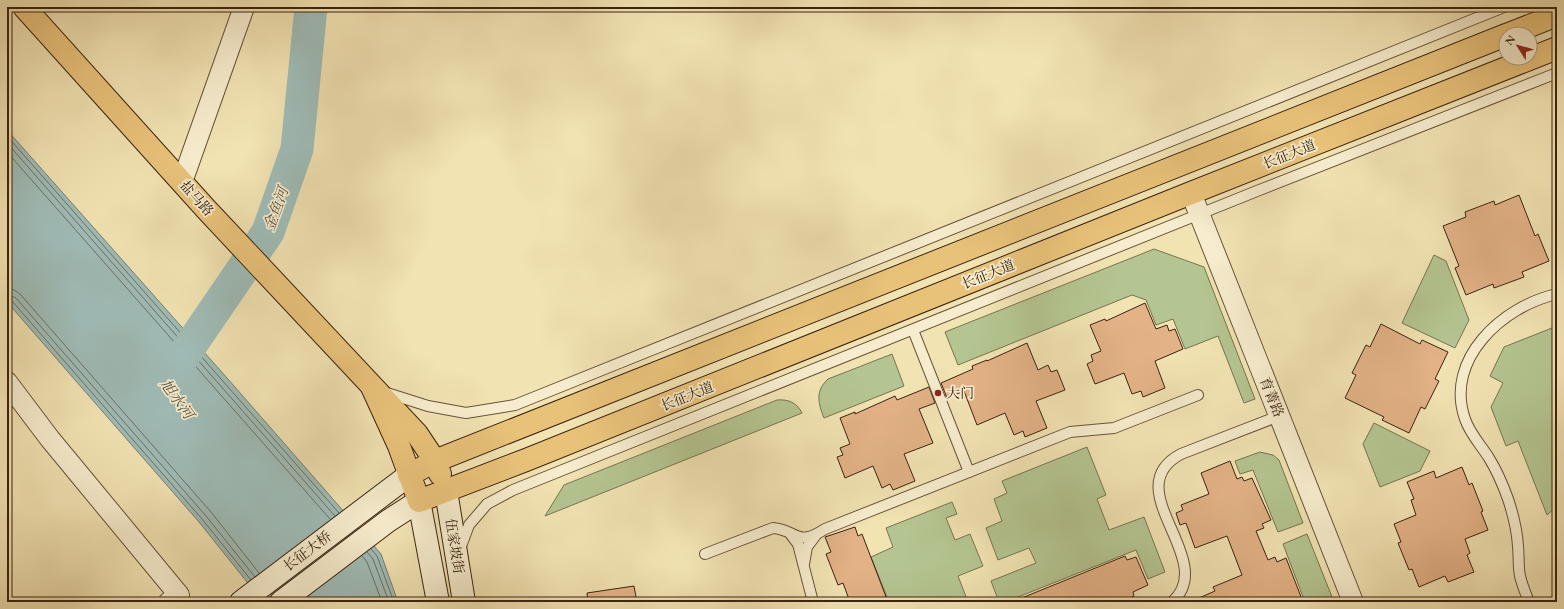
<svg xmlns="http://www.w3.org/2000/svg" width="1564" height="609" font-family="'EB Garamond','Noto Serif SC',serif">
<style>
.green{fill:#b4c591;stroke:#777450}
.water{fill:#9fbcb7;stroke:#777f74}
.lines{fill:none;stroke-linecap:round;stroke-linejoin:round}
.shore{stroke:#6c7064;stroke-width:1}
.river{stroke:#9fbcb7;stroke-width:33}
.building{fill:#e3b287;stroke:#3a2310}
.lane-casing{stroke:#685339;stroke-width:12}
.street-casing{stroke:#685339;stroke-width:22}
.secondary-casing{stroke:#3a2310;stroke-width:24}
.primary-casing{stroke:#3a2310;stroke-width:24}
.lane{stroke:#f7edce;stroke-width:10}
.street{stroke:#f7edce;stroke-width:20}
.secondary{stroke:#f7edce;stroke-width:22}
.primary{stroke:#e9c27a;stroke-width:22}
.poi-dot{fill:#8f2418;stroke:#f7edce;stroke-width:1.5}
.labels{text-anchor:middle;stroke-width:3.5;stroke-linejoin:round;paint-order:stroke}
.street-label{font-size:14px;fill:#3a2310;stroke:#f7edce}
.poi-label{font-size:14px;fill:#3a2310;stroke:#f7edce;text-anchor:start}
.water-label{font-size:15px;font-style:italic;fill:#585142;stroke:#f7edce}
</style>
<rect width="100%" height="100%" fill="#f2e3b3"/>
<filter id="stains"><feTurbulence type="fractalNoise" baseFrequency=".005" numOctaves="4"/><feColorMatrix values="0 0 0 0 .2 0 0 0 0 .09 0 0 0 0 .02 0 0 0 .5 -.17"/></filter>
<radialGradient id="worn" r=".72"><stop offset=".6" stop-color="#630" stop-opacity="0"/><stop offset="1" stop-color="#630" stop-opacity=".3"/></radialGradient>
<g class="green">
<polygon points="1154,249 1204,267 1255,399 1244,403 1218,336 1185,349 1173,319 1156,325 1146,300 1132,295 958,365 945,332"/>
<polygon points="1434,255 1446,261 1469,320 1455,348 1402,323"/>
<polygon points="1557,326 1557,506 1547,515 1518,441 1506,446 1491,407 1503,383 1490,376 1504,347"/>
<path d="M892 354 904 386 824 418C818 403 815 391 828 379Z"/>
<path d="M777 400C789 399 797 403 802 413L545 516 564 485Z"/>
<polygon points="1374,423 1430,451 1420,471 1380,487 1363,444"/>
<polygon points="1087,447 1106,495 1097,499 1109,530 1144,517 1165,572 1148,579 1136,550 1013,599 1014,602 999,602 991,581 1036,563 1029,548 998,560 986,528 1002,521 994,499 1007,493 1002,481"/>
<polygon points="1260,452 1273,455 1279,460 1303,523 1278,532 1253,470 1240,474 1235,461"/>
<polygon points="952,502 957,514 946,518 955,540 970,534 983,566 958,576 968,602 889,602 871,557 893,547 886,528"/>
<polygon points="1307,534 1334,602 1305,602 1283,544"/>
</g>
<polygon class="water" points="7,130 227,378 381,554 398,602 263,602 199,522 7,302"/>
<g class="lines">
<g class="shore">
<polyline points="7,136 339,513"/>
<polyline points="7,143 335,516"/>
<polyline points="7,152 330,519"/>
<polyline points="7,288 14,290 20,294 211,512 259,573"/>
<polyline points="7,294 16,298 206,516 255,577"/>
<polyline points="7,299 12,301 202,519 251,580"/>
<polyline points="371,549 377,556 394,602"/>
<polyline points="367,552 373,559 389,602"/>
<polyline points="362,556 367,562 382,602"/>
</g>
<polyline class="river" points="169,377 268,232 297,149 311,7"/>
</g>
<g class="building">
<polygon points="1519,195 1535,236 1538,234 1549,261 1522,272 1524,277 1494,288 1493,284 1466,295 1455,268 1459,266 1443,226 1466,217 1465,212 1494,201 1495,205"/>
<polygon points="1145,303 1156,329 1167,325 1169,331 1175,329 1183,349 1155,361 1165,388 1143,397 1141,391 1132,394 1124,373 1095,384 1087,364 1093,361 1091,355 1101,351 1090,325 1105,319 1106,321"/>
<polygon points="1381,324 1420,344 1422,340 1448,352 1435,379 1439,381 1425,409 1421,407 1409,433 1382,420 1384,417 1345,398 1356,375 1352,373 1366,345 1370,347"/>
<polygon points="1027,343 1038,370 1048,365 1051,372 1057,370 1065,390 1036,401 1047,428 1025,437 1023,431 1014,435 1005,413 977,425 964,391 947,398 941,383 973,369 972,366 987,360 987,361"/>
<polygon points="929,387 935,403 919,409 933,443 904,454 915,481 893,490 890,484 882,488 873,466 845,478 837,457 843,455 840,448 850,444 840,418 855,412 855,414 895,396 897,400"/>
<polygon points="1230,461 1237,479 1242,477 1244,481 1252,478 1271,520 1262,524 1264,528 1256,531 1268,560 1275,557 1277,562 1286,558 1303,602 1190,602 1215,591 1213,587 1242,575 1227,536 1195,548 1186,523 1180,525 1176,513 1183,510 1181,505 1209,494 1201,473"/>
<polygon points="1462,467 1469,485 1472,483 1483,511 1481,512 1488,530 1465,539 1470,553 1467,555 1474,572 1448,582 1445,576 1419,587 1412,569 1409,570 1398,543 1401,542 1394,524 1416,515 1411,500 1414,499 1407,482 1434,471 1436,478"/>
<polygon points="855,527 858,536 862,534 888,602 850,602 843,583 838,585 826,554 831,552 825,537"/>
<polygon points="1125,556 1127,560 1136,557 1148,585 1133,592 1134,596 1120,602 1012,602"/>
<polygon points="634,586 637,602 588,602 587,593"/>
</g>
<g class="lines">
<defs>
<g id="lane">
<polyline points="913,330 969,472"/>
<polyline points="387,393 428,406 466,413 515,405 1504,7"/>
<polyline points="791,535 798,544 813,602"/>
<polyline points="460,549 469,525 487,504 513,490 1257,191 1557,73"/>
<path d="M705 554 773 528C798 530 796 548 825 529L1070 432 1114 428 1198 395"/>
<polyline points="804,564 807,547 816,535"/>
<path d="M1172 602C1220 560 1115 489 1181 454L1279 416"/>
<path d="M1529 602C1526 594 1522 585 1520 576 1518 566 1519 556 1518 546 1517 530 1513 514 1508 499 1503 485 1497 471 1489 458 1481 445 1470 434 1465 419 1444 359 1503 306 1557 294"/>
</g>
<g id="street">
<polyline points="182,182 244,7"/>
<polyline points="1191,193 1353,602"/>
<polyline points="7,382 50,439 179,595 169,602"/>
</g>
<g id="secondary">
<polyline points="446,491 464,602"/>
<polyline points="241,602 409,475"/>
<polyline points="281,602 388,521 419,501 438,602"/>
</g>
<g id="primary">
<polyline points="24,7 206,209 417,434 435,461 440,474"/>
<polyline points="1509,34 1557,15"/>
<polyline points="372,387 399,446 419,501 526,460 1191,193 1557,48"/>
<polyline points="409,475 435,461 1506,35"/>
</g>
</defs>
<use href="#lane" class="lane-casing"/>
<use href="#street" class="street-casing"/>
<use href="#secondary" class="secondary-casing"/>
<use href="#primary" class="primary-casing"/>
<use href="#lane" class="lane"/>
<use href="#street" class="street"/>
<use href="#secondary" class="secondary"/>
<use href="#primary" class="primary"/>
</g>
<circle class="poi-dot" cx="938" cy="393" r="4"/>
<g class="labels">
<g class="street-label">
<text transform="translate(1289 154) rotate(-22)" y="5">长征大道</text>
<text transform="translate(197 198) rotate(48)" y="5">盐马路</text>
<text transform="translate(988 274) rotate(-22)" y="5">长征大道</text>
<text transform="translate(687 396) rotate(-22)" y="5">长征大道</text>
<text transform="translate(1272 397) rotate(68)" y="5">育菁路</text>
<text transform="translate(455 546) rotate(81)" y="5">伍家坡街</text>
<text transform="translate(307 551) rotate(-37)" y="5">长征大桥</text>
</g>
<g class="poi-label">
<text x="946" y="398">大门</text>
</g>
<g class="water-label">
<text transform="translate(276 209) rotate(-70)" y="5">金鱼河</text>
<text transform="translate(177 399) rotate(54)" y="5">旭水河</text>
</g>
</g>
<rect width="1564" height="609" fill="none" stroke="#f2e3b3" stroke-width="24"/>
<rect x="8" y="8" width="1548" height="593" fill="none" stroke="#3a2310" stroke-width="2"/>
<rect x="12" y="12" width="1540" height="585" fill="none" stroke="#3a2310"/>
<g transform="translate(1518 46) rotate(307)"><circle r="19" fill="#f7edce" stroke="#ab9c82"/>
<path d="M0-3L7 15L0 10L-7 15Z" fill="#8f2418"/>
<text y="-6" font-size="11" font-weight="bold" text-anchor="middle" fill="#3a2310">N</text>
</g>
<rect width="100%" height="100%" filter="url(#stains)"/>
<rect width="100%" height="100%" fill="url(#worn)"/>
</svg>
